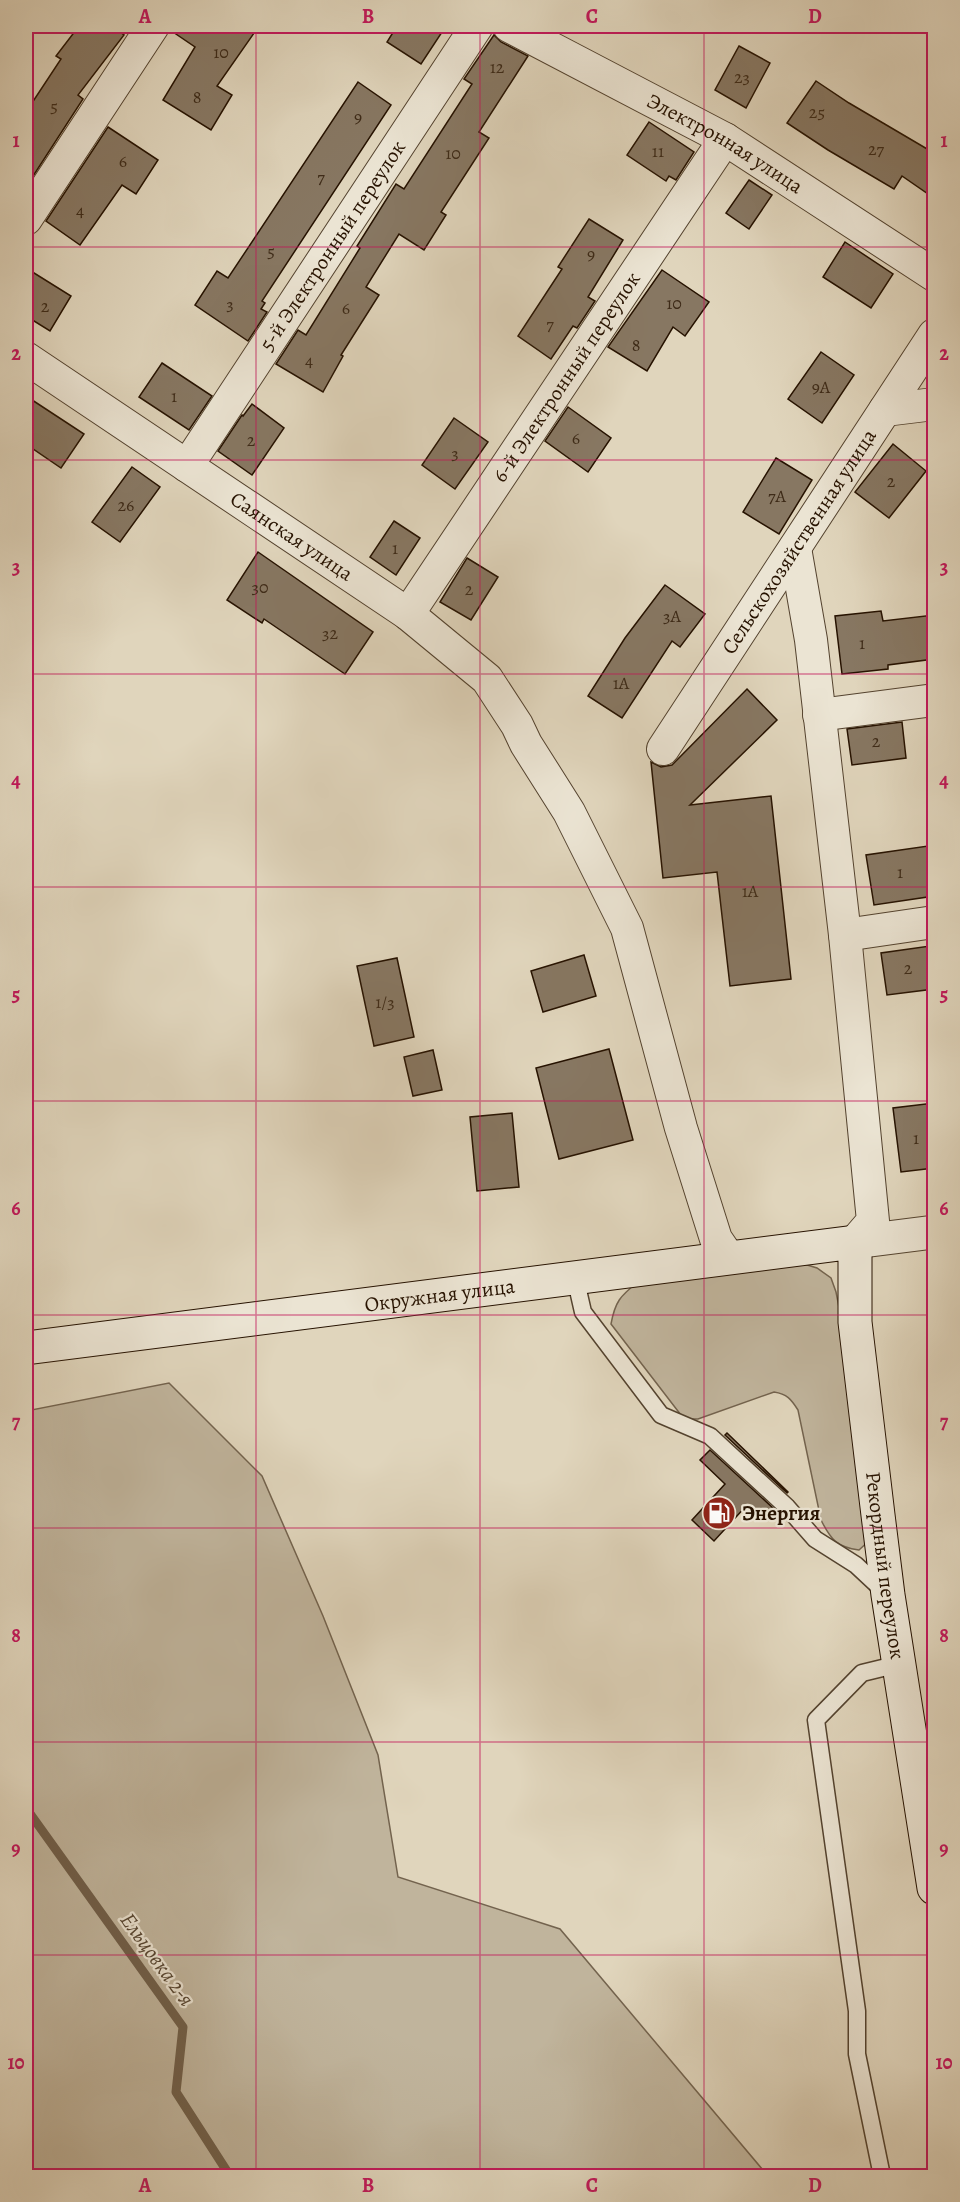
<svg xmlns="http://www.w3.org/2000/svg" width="960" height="2202" font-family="Alegreya,serif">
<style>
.green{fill:#c0b49c;stroke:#73634e;stroke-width:1.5}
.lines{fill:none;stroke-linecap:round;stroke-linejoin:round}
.stream{stroke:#705f4a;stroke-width:9}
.building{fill:#877762;stroke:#261200;stroke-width:1.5}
.service-casing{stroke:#54432f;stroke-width:19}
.minor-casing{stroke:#54432f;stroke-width:34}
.tertiary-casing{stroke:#54432f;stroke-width:35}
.secondary-casing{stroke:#261200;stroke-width:35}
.service{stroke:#ebe4d3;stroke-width:16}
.minor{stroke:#ebe4d3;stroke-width:32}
.tertiary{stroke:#ebe4d3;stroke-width:33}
.secondary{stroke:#ebe4d3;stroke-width:33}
.grid{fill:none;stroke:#c2185b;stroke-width:1.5;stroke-opacity:0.55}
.labels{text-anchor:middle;stroke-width:4.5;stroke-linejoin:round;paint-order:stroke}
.number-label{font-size:18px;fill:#3e2b18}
.street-label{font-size:21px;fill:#261200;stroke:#ebe4d3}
.poi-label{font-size:21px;font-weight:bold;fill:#261200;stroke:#ebe4d3;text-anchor:start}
.water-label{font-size:22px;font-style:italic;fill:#574632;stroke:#ebe4d3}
.neatline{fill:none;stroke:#c2185b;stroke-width:2}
.grid-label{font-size:20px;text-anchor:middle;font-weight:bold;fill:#c2185b}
</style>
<rect width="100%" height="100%" fill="#e0d5bc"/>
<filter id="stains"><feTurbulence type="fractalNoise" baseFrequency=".00333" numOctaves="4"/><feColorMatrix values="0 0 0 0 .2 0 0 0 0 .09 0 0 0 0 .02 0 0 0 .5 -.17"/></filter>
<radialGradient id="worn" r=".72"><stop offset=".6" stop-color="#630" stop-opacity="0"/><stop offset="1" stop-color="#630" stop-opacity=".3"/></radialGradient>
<g class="green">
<path d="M804 1264 817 1268 831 1278 836 1292 847 1347 871 1539 859 1550C837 1547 831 1540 821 1520L798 1410C791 1399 787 1394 774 1392L698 1419H684L611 1324C615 1302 620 1296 638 1282Z"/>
<polygon points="169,1383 262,1476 323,1616 378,1755 398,1877 560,1929 768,2176 26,2176 26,1411"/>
</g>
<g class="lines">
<polyline class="stream" points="26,1808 183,2027 176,2092 230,2176"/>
</g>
<g class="building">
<polygon points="79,26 112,26 124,35 78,95 83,99 26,187 26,112 61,59 56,56"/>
<polygon points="171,26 259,26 217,86 232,95 211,130 163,100 195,47 170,30"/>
<polygon points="397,26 446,26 421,64 387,42"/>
<polygon points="494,35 501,42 528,56 479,132 489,138 441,212 446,215 424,250 399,234 366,287 379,295 341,355 343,356 323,392 276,364 298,330 306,335 360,248 357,246 396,184 404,189 472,84 464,79"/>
<polygon points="739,46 770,63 746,108 715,90"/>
<polygon points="816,81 849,103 934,153 934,198 902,176 894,189 828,150 787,123"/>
<polygon points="358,82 391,105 262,301 265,303 261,309 267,312 248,341 195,305 217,271 228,278"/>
<polygon points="649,122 694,152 676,180 669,176 666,181 627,155"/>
<polygon points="108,127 158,160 136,194 122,185 80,245 46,221"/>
<polygon points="749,180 772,195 749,229 726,213"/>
<polygon points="589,219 623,240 588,297 595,301 577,328 573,326 551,359 518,336 562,269 558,267"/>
<polygon points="845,242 893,274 871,308 823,277"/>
<polygon points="26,268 71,296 50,331 26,316"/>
<polygon points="662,270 709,302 685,336 673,327 647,371 608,347"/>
<polygon points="821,352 854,375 822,423 788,399"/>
<polygon points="162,363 212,396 189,430 139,397"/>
<polygon points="26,396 84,434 61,468 26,444"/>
<polygon points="252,404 284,428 252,475 218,451 242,415 243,416"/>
<polygon points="568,407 611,438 588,472 545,441"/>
<polygon points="454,418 488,442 455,489 422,465"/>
<polygon points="893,444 926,471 889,518 855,492"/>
<polygon points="776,458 812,480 779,534 743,512"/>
<polygon points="132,467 160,487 120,542 92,522"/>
<polygon points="394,521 420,538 396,575 370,557"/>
<polygon points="258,552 373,632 345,674 264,619 262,623 227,600"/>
<polygon points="467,558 498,577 471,620 440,602"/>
<polygon points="665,585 705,614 680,647 672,641 622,718 588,696 625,638"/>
<polygon points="881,611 883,621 934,615 934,659 888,665 888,669 842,674 835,616"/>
<polygon points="747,689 777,720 690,805 771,796 791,979 730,986 717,872 663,878 651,762 661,767 672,765"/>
<polygon points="902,722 906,758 852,765 847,729"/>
<polygon points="928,846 934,896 874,905 866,855"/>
<polygon points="930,946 934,989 887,995 881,953"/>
<polygon points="584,955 596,996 543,1012 531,971"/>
<polygon points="397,958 414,1037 374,1046 357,966"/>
<polygon points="609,1049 633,1140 559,1159 536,1068"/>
<polygon points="433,1050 442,1090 413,1096 404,1057"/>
<polygon points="934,1103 934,1168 901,1172 893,1108"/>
<polygon points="512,1113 519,1187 477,1191 470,1117"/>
<polygon points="727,1433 788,1492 787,1493 725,1435"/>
<polygon points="710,1450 773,1508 761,1520 747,1505 714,1541 692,1520 725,1484 700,1460"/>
</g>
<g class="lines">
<defs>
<g id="service">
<polyline points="575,1277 583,1312 661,1415 710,1436 787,1507 815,1539 856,1565 886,1593"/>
<polyline points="882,2176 857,2054 857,2011 816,1720 862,1673 899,1664"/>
</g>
<g id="minor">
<path id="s1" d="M509 26 725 139 934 275"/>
<polyline points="26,219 153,26"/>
<path id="s2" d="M26 358 408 614 487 679 517 725 526 744 569 812 627 928 681 1128 716 1239 729 1258"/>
<polyline points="885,410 934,404"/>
<path id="s3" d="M187 466 477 26"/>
<polyline points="795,548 811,640 845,935 873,1221 855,1242"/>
<path id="s4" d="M408 614 725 139"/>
<polyline points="819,715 934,700"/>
<path id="s5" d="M663 749 934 335"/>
<polyline points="845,935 934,922"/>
</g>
<polyline id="tertiary" points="855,1242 934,1232"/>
<g id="secondary">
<path id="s6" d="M26 1348 855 1242V1322L878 1515 888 1595 934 1888"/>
</g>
</defs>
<use href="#service" class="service-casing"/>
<use href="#minor" class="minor-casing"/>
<use href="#tertiary" class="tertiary-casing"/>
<use href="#secondary" class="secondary-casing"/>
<use href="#service" class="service"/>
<use href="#minor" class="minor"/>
<use href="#tertiary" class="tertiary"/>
<use href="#secondary" class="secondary"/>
</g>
<path class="grid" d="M256 26V2176M480 26V2176M704 26V2176M26 247H934M26 460H934M26 674H934M26 887H934M26 1101H934M26 1315H934M26 1528H934M26 1742H934M26 1955H934"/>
<defs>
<symbol id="fuel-disc" viewBox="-11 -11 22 22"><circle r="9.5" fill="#8f2418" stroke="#ebe4d3"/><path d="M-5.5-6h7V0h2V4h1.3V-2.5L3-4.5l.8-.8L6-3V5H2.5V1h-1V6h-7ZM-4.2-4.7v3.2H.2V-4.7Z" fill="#fff"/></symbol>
</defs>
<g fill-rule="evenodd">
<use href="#fuel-disc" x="700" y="1494" width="38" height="38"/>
</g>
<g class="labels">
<g class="number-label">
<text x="221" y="58">10</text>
<text x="497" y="73">12</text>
<text x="742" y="83">23</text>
<text x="197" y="103">8</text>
<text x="54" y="112">5</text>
<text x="817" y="118">25</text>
<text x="358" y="123">9</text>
<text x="876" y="155">27</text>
<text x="658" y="157">11</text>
<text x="453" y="159">10</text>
<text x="123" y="167">6</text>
<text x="321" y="183">7</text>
<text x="80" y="216">4</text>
<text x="271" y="257">5</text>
<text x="591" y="260">9</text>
<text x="674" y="309">10</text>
<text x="230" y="310">3</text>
<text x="45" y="312">2</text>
<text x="346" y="314">6</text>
<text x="550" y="330">7</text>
<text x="636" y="351">8</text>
<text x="309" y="366">4</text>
<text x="821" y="393">9А</text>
<text x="174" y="402">1</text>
<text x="576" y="444">6</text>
<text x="251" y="446">2</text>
<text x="455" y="459">3</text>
<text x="891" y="487">2</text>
<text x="777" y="502">7А</text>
<text x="126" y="511">26</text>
<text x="395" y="554">1</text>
<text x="260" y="593">30</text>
<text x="469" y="595">2</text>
<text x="672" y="622">3А</text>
<text x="330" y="639">32</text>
<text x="862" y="649">1</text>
<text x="621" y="689">1А</text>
<text x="876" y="747">2</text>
<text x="900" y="878">1</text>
<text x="750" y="897">1А</text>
<text x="908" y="974">2</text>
<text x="385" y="1008">1/3</text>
<text x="916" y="1144">1</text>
</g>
<g class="street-label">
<text dy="7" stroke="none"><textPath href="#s1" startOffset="246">Электронная улица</textPath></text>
<text dy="7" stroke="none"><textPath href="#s3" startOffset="264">5-й Электронный переулок</textPath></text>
<text dy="7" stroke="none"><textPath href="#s4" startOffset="285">6-й Электронный переулок</textPath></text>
<text dy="7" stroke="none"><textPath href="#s2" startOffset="320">Саянская улица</textPath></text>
<text dy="7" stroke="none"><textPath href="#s5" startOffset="248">Сельскохозяйственная улица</textPath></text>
<text dy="7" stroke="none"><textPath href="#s6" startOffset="417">Окружная улица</textPath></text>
<text dy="7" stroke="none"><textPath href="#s6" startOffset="1161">Рекордный переулок</textPath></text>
</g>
<g class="poi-label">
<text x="742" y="1520">Энергия</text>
</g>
<g class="water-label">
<text transform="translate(158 1959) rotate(54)" y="8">Ельцовка 2-я</text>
</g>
</g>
<rect width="960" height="2202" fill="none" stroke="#e0d5bc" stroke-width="66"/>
<rect x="33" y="33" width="894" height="2136" class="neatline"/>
<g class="grid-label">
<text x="145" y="23">A</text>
<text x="368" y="23">B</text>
<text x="592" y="23">C</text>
<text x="815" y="23">D</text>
<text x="16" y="147">1</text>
<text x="944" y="147">1</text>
<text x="16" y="360">2</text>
<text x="944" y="360">2</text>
<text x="16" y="574">3</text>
<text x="944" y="574">3</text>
<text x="16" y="787">4</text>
<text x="944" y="787">4</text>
<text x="16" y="1001">5</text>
<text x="944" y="1001">5</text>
<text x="16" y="1215">6</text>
<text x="944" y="1215">6</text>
<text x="16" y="1428">7</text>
<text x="944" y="1428">7</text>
<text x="16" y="1642">8</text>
<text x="944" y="1642">8</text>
<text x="16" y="1855">9</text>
<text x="944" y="1855">9</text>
<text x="16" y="2069">10</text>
<text x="944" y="2069">10</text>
<text x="145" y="2192">A</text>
<text x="368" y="2192">B</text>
<text x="592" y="2192">C</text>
<text x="815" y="2192">D</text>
</g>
<rect width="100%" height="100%" filter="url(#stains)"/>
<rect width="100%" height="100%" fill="url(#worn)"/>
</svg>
